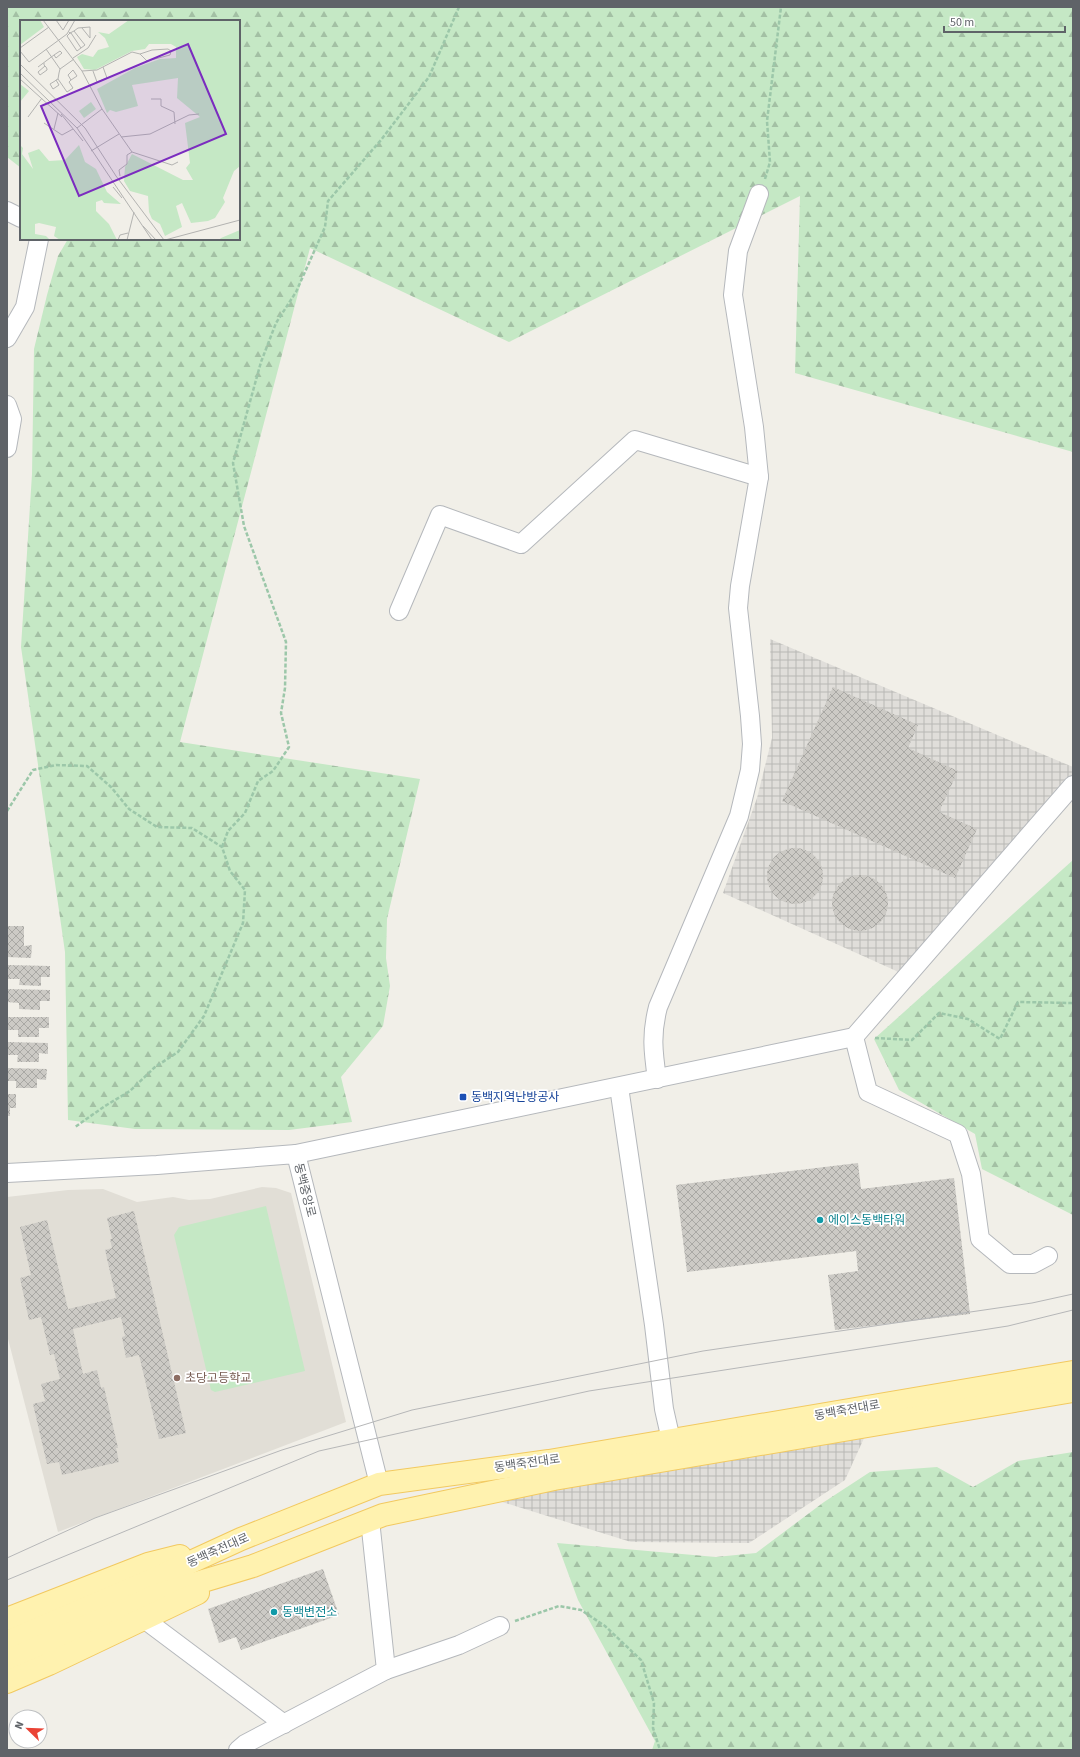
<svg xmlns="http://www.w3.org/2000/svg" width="1080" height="1757" font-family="'Source Sans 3','Noto Sans KR',sans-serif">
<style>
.industrial{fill:url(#industrial-grid)}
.education{fill:#e1ded6}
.forest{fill:url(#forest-firs)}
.pitch{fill:#c5e8c5}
.building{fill:url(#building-cross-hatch)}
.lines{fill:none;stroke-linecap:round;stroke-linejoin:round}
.minor-casing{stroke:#b5b8bc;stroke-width:20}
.major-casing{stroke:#f2c960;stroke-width:24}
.path{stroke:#9cc7a9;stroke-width:2.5;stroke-dasharray:4 2;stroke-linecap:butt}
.minor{stroke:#fff;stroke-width:18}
.major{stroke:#fff2af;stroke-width:22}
.tram{stroke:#b6b7b8;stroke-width:1}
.transit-dot{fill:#1a4fb4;stroke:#fff;stroke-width:1.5}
.culture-dot{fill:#0f9aa8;stroke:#fff;stroke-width:1.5}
.education-dot{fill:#8d6e63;stroke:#fff;stroke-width:1.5}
.labels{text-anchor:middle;stroke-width:3.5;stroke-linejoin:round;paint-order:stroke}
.transit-label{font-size:12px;fill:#164399;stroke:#fff;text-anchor:start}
.street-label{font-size:12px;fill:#5f6368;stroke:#fff}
.culture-label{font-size:12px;fill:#0d838f;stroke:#fff;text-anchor:start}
.education-label{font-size:12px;fill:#785e54;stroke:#fff;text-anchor:start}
.inset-road{fill:none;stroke:#b3b3b1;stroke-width:1}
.view{fill:#7b2cbf;fill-opacity:0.15;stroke:#7b2cbf;stroke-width:2}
.inset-edge{fill:none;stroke:#5f6368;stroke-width:2}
</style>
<defs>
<pattern id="industrial-grid" width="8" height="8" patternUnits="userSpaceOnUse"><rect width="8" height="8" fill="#e0deda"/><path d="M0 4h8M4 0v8" fill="none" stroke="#b9b8b5"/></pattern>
<pattern id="forest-firs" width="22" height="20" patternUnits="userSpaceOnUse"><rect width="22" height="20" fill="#c5e8c5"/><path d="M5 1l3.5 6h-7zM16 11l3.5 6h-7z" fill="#a3c0a4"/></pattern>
<pattern id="building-cross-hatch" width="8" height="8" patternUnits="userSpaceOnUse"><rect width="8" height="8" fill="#cccac5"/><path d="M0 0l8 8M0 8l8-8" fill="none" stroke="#a9a8a4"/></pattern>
</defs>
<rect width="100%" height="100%" fill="#f1efe8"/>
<g class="industrial">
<polygon points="770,639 1073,767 1073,781 903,974 723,893 757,798 772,738"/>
<polygon points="865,1436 845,1480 749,1543 631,1542 502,1502 532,1492"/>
</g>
<polygon class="education" points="262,1187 276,1188 291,1193 346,1422 58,1532 7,1335 7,1197 68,1190 103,1189 137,1202 173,1197 189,1200 210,1199"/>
<g class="forest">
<polygon points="7,7 1073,7 1073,452 795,373 800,196 509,342 310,248 180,742 420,779 387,919 386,958 390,986 383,1026 341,1077 352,1122 289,1130 135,1129 68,1120 65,952 21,647 32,474 34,349 47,295 58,256 68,239 239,239 239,21 21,21 21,168 7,157"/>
<polygon points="1073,860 1073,1215 982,1169 975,1134 899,1090 874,1039"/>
<polygon points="1073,1452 1073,1750 652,1750 655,1741 578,1600 557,1543 716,1557 756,1553 824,1502 870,1472 937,1467 973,1487 1018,1461"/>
</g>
<polygon class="pitch" points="266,1206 305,1371 215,1392 211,1390 174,1235 179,1227"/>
<g class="building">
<polygon points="833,687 918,725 908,748 958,771 939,812 977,829 955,878 782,801"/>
<circle cx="795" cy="876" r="28"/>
<circle cx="860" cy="903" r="28"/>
<polygon points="7,926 24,926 24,946 32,945 31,958 7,957"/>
<polygon points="7,965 50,966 50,977 41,977 41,986 19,985 20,979 7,979"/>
<polygon points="7,989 50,990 50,1001 40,1001 40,1010 19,1009 19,1003 7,1002"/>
<polygon points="7,1017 49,1017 49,1028 39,1028 39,1037 18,1037 18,1030 7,1030"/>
<polygon points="7,1042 48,1043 48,1054 39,1053 39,1062 17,1062 18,1055 7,1055"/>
<polygon points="7,1068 47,1069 46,1080 37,1079 37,1088 16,1088 16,1081 7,1081"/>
<polygon points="7,1094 16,1094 16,1108 10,1108 10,1116 7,1116"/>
<polygon points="858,1163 861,1189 954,1178 970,1314 835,1330 828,1275 858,1271 856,1251 687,1272 676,1185"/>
<polygon points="134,1211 186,1433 159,1439 139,1355 126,1358 122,1337 125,1336 121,1317 73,1329 83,1374 97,1370 101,1388 104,1387 118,1448 116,1448 119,1462 62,1475 59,1462 47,1464 33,1404 45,1401 41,1384 60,1379 54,1354 50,1355 41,1317 29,1320 20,1278 31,1275 20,1227 47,1220 68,1309 116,1298 105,1250 112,1248 110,1239 112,1239 107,1218"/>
<polygon points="323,1569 339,1615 241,1650 236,1637 219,1643 208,1609"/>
</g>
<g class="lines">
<defs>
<g id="minor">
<polyline points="7,211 21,218"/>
<polyline points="7,338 25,307 39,239"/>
<polyline points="7,405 12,419 7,448"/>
<polyline points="399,611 440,515 521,544 635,440 759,477"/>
<polyline points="854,1037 868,1092 958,1134 971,1174 980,1239 1010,1264 1033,1264 1048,1256"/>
<path d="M657 1079C653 1051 651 1034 658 1007L739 816 750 770 752 744 750 716 738 608 740 586 759 477 754 427 733 295 738 251 759 194"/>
<polyline points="619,1087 654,1325 664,1409 671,1440"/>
<polyline points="296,1154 854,1037 1073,785"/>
<polyline points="7,1173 157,1165 296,1154 379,1484"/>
<polyline points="144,1619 284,1724"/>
<polyline points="386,1670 459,1645 500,1626"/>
<polyline points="238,1750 245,1744 386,1670 370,1520"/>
</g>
<g id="major">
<polyline points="7,1619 148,1564 180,1556"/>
<polyline points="7,1642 154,1579 241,1539 379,1484 549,1461 1073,1372"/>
<polyline points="7,1661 160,1594 253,1566 383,1515 554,1479 1073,1391"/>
<polyline points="7,1682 49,1664 198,1593"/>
</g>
</defs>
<use href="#minor" class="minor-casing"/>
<use href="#major" class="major-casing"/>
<g class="path">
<polyline points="765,179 770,162 767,121 781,7"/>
<polyline points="7,811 33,770 56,765 87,766 111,787 129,809 157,827 192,828 222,847 230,871 245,890 243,923 204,1016 178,1052 155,1067 130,1091 105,1106 75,1127"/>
<polyline points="222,847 228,831 245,813 258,781 273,771 289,747 281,713 285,688 286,642 244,526 233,463 261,362 276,323 296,292 325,227 328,201 381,140 429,77 459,7"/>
<polyline points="875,1038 912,1040 939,1013 968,1019 1000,1039 1018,1002 1073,1003"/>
<polyline points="515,1621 559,1606 581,1610 605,1626 641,1660 654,1703 653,1728 660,1750"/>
</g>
<use href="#minor" class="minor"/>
<use href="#major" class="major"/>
<g class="tram">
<polyline points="7,1558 95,1518 282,1450 412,1410 703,1351 1032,1303 1073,1294"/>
<polyline points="7,1580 319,1451 589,1391 1008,1326 1073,1310"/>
</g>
</g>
<rect class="transit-dot" x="459" y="1093" width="8" height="8" rx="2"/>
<g class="culture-dot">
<circle cx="820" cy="1220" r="4"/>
<circle cx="274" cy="1612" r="4"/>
</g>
<circle class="education-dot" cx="177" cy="1378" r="4"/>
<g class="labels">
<g class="transit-label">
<text x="471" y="1101">동백지역난방공사</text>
</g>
<g class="street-label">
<text transform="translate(305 1190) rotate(76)" y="4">동백중앙로</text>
<text transform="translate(847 1410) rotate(-10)" y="4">동백죽전대로</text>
<text transform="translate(527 1463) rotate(-8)" y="4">동백죽전대로</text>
<text transform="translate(218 1550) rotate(-24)" y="4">동백죽전대로</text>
</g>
<g class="culture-label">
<text x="828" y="1224">에이스동백타워</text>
<text x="282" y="1616">동백변전소</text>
</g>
<g class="education-label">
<text x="185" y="1382">초당고등학교</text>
</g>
</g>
<g transform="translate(20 20)">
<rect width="220" height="220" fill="#f1efe8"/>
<path d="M109 0H220V146L214 151 203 178 205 182 195 198 188 201 171 203 162 183 156 186 162 207 145 216 140 204 132 199 129 192 128 176 110 171 104 161 105 147 112 134 163 160H173L166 148 170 143 165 103 180 97 157 78 158 58 112 65 118 86 96 92 90 90 87 93 77 69 115 48 140 39 156 38V27L151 24H129L125 29 112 31 75 50 64 49 57 37 62 34 73 37 78 30 89 27 85 18 78 12 89 14ZM0 64 9 71 0 82ZM0 125 3 128 2 134 13 149 8 133 19 129 29 141 45 140 59 125 65 142 76 149 87 172 101 184 84 183 82 180 76 182V191L89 204 97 220H40L34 216 36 207 19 203 15 204V214L26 216 30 220H0ZM220 210V220H199L201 218Z" fill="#c5e8c5"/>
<path d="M20 0 24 7 0 25V1Z" fill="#c5e8c5"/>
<path d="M71 82 76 89 64 98 59 91Z" fill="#c5e8c5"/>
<path class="inset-road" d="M23 0 62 51 82 89 57 108M36 0 43 10 49 0M54 11 58 8 70 7V18L62 8M49 12 50 13H51L61 28 57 31 47 16 50 13 54 11 61 20 65 25 61 28M0 28 29 7M26 29 40 49M0 31 9 42 47 14 55 0M53 38 68 28 76 15M24 43V45L26 47 27 49V50L20 55 18 52 25 46M0 44 65 108 96 156 144 220M18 47 34 35 36 38 42 33 40 31 34 35M62 51 77 50 112 32 120 34 132 30 148 29 151 31 150 35 127 41 120 34M73 51 77 62 87 58 83 47M0 53 57 108 132 220M0 59 42 97M36 60 39 65 33 69 30 64 35 61 36 60 38 59M51 60 48 55 53 50 57 56 51 60 49 62 53 68 47 72 38 59 39 53 40 49 54 39M131 79H141V86L154 92 155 104M82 89 112 132 152 145 158 142M41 94 63 121M8 97 22 78M24 103 42 115 53 109M34 109 38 93M101 117 130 114 169 95 179 94M71 131 99 114M100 156 99 150 107 144V135L112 132M93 167 102 178M123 206 136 220M98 220 100 215 108 213M107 220 114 192M145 220 220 200"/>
<path class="view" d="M168 24 206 114 59 176 21 86Z"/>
<rect width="220" height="220" class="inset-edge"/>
</g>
<rect width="1080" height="1757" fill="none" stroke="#5f6368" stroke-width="16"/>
<g transform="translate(28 1729) rotate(293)"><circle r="19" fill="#ffffff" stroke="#bfc1c3"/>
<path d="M0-3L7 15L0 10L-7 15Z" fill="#ea4335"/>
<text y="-6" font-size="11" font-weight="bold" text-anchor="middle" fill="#5f6368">N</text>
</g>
<path d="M944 26v6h121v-6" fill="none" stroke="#5f6368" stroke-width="2"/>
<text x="950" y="26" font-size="12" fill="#5f6368" stroke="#ffffff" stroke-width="3" paint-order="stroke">50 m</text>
</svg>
